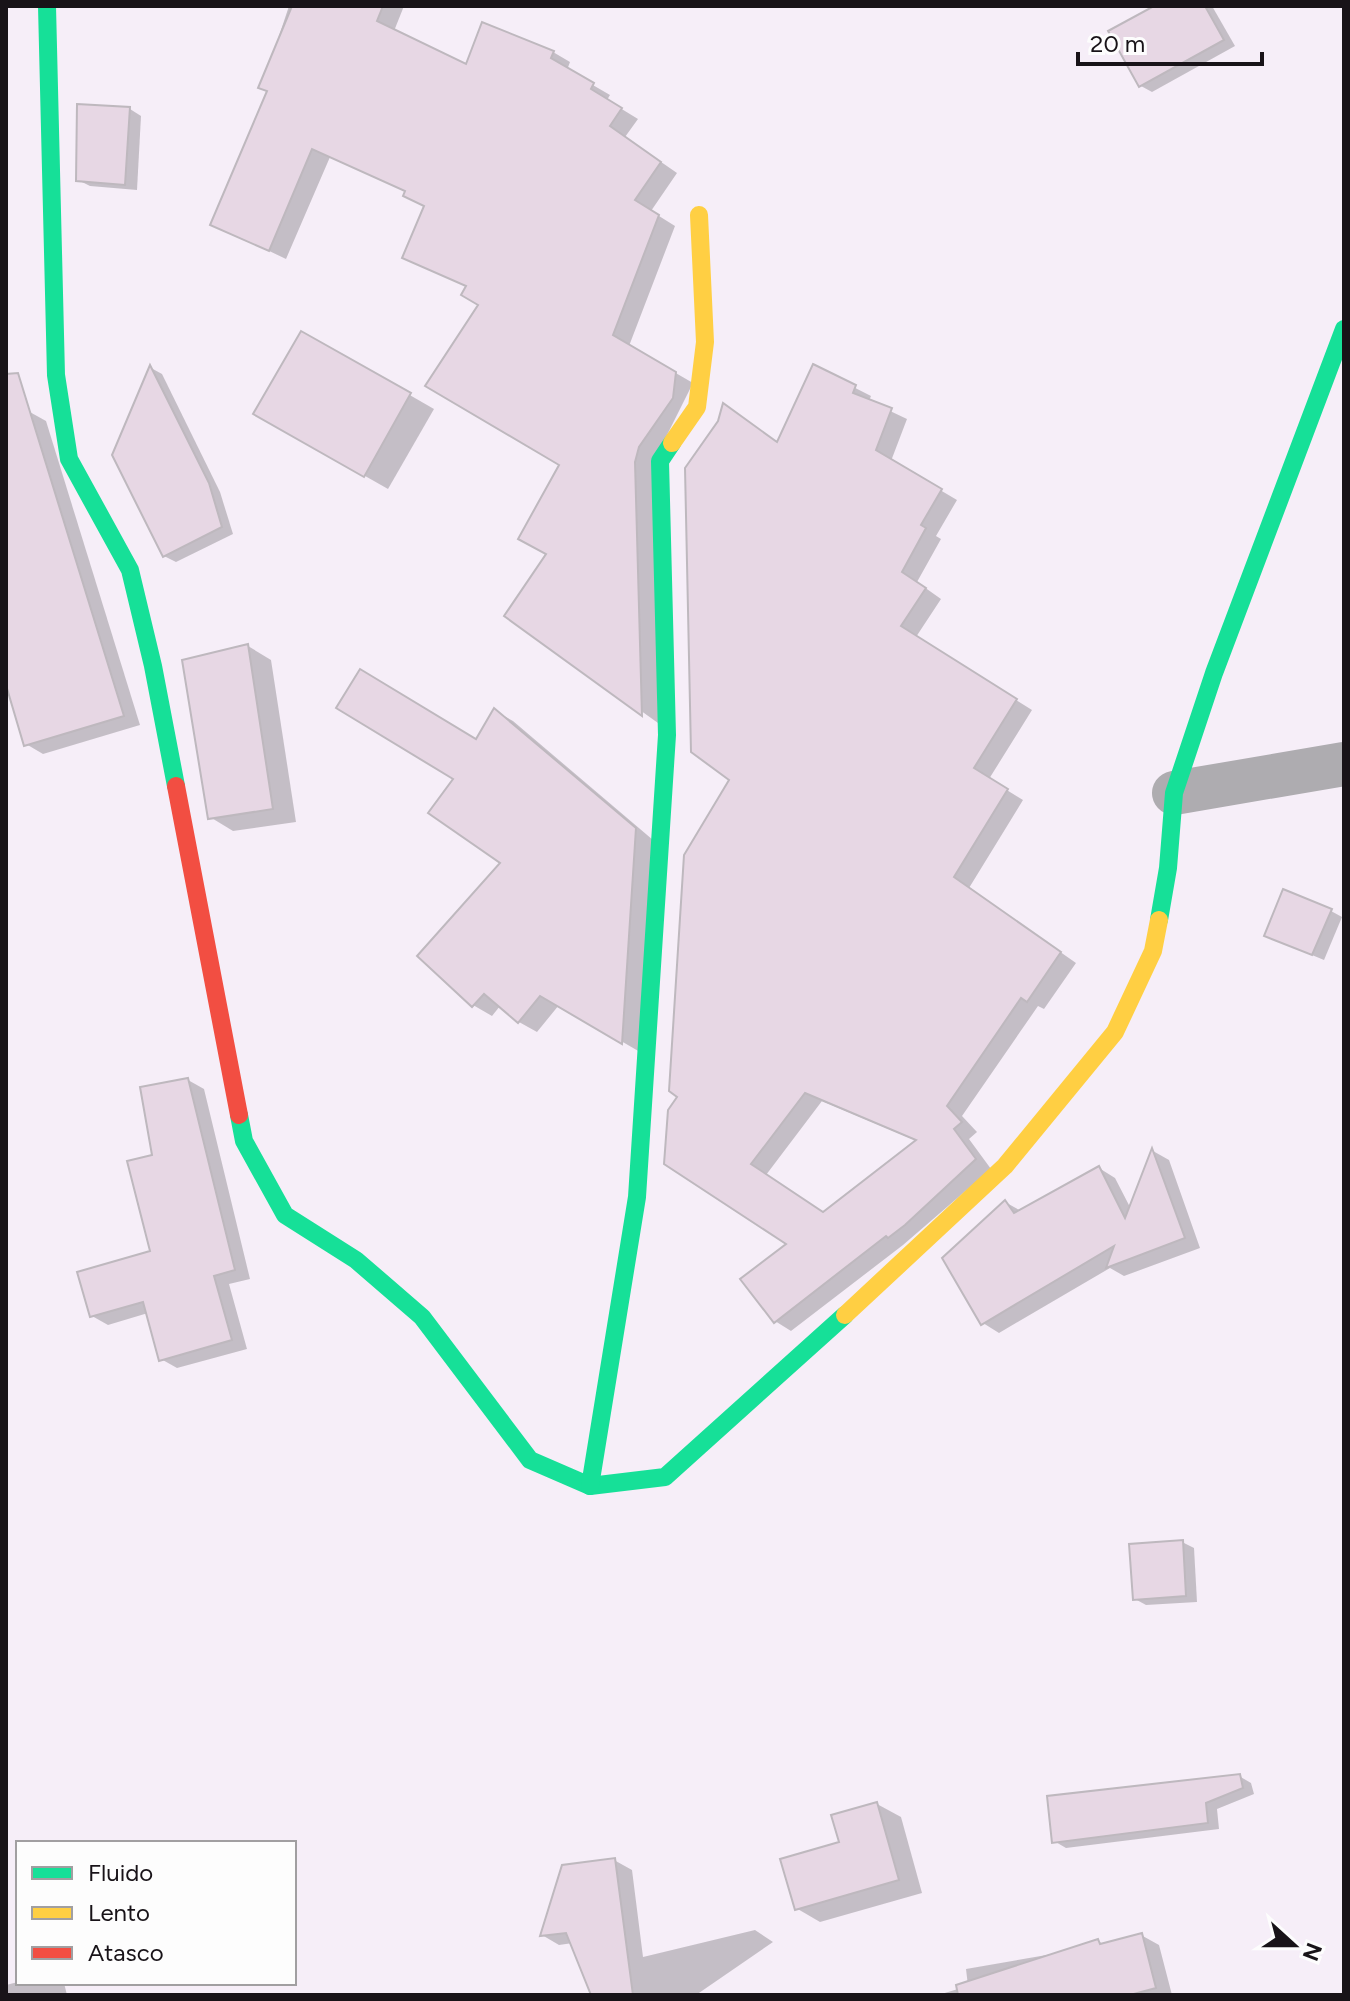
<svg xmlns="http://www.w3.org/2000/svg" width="1350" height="2001" font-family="Figtree,sans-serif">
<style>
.shadow{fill:#0003;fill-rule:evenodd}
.building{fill:#e7d7e4;stroke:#beb8be;stroke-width:2;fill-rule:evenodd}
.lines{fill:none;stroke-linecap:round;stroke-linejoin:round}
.street{stroke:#aeacb0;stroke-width:44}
.fast{stroke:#16e098;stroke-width:18}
.slow{stroke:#ffcf43;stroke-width:18}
.jam{stroke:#f24e42;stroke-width:18}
</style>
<rect width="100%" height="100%" fill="#f6eef8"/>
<g class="shadow">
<polygon points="289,6 404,6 394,31 467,66 553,52 570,62 567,70 610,95 607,100 638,119 625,137 677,173 651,211 675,226 629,346 693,383 656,457 658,723 507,615 548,554 562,465 480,304 468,287 404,257 426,206 407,192 330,157 286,259 219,227 269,91 280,40 278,39"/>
<polygon points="1158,6 1212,6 1235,46 1152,92 1141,86"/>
<polygon points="130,109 141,116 137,190 90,186 78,180"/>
<polygon points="302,333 434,409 388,489 256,414"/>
<path d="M814 367 871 396 869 401 907 419 891 461 957 500 936 536 941 539 917 582 941 599 916 637 1032 710 989 779 1023 800 969 888 1076 963 1044 1009 1038 1006 962 1116 977 1132 969 1139 991 1169 903 1245 791 1331 775 1321 790 1244 679 1096 732 779 778 443ZM822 1101 917 1141 824 1213 766 1175Z"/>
<polygon points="151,368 162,374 220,492 233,534 176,562 164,556"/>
<polygon points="28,411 46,421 140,725 43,754 26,744 6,669 6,417"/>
<polygon points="248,646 271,660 296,822 233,831 210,817"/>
<polygon points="495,711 513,721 653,840 640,1052 559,1005 537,1032 519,1022 500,1006 492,1016 473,1005 503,863 477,742"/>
<polygon points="1331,911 1342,917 1324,960 1278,941"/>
<polygon points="188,1080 204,1089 250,1279 229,1284 247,1349 177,1368 161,1359 148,1313 108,1325 92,1316 152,1253 154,1157"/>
<polygon points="1153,1151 1169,1160 1200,1248 1124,1276 1110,1268 999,1333 983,1323 1005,1202 1021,1211 1099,1168 1115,1178 1131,1209"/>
<polygon points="1182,1542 1194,1548 1197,1602 1146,1605 1135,1599"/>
<polygon points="1239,1776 1251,1783 1254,1794 1217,1809 1219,1829 1066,1848 1054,1841"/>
<polygon points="877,1804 901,1817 922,1893 820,1922 796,1908 842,1843"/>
<polygon points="614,1860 632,1870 643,1957 755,1930 773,1942 696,1995 593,1995 573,1943 559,1945 542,1935"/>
<polygon points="1141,1935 1159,1945 1172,1995 938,1995 968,1986 966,1969 1064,1952 1098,1941 1104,1945"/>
<polygon points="18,1982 64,1983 67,1995 6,1995 6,1985"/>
</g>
<g class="building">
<polygon points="292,6 383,6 377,21 466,64 482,22 554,51 551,58 594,83 591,89 622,108 610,126 661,162 635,200 659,215 613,335 676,372 673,398 639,447 635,462 642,716 504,616 546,554 518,539 559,465 425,386 478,305 461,295 466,286 402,258 424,206 403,196 405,191 312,149 269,251 210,225 267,91 258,88"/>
<polygon points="1154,6 1205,6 1224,40 1139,87 1108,31"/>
<polygon points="77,104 130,107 125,185 76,181"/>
<polygon points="301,331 411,393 364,477 253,414"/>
<path d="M813 364 856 385 853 393 892 408 876 450 942 489 921 525 926 528 902 572 926 588 901 626 1017 699 974 768 1008 789 954 877 1061 952 1027 1002 1021 998 947 1106 962 1122 954 1129 976 1159 905 1225 888 1238 886 1236 774 1323 740 1279 786 1244 664 1164 668 1110 677 1097 669 1091 684 855 729 780 691 752 685 468 718 421 723 403 777 442ZM805 1093 916 1140 823 1212 751 1164Z"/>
<polygon points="150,365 209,483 222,527 163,557 112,455"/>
<polygon points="18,373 124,716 24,746 6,685 6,374"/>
<polygon points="248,644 273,809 208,819 182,660"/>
<polygon points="360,669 476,739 494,708 636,828 622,1044 540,996 518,1023 484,994 472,1007 417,956 500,863 428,813 453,779 336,708"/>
<polygon points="1283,889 1332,909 1312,955 1264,936"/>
<polygon points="188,1078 235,1270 214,1276 232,1340 159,1361 143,1302 90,1317 77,1272 150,1251 127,1161 152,1155 140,1087"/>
<polygon points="1152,1148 1185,1238 1106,1268 1114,1246 981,1325 942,1258 1005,1200 1014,1213 1099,1166 1125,1218"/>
<polygon points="1183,1540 1186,1596 1133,1600 1129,1544"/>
<polygon points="1240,1774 1243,1788 1206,1803 1208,1823 1052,1843 1047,1796"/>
<polygon points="877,1802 899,1880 795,1910 780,1859 839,1842 831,1815"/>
<polygon points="615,1858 633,1995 591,1995 566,1933 540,1936 562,1865"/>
<polygon points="1142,1933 1156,1988 1130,1995 958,1995 956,1985 1098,1939 1100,1944"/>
</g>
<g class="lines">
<polyline class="street" points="1174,793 1344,764"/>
<g class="fast">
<polyline points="47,6 56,375 69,459 130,570 153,666 176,786"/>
<polyline points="1159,920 1168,868 1174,793 1214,673 1344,329"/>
<polyline points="239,1115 244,1141 285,1215 356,1260 422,1317 530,1460 590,1486 665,1477 845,1315"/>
<polyline points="590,1486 637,1197 667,735 660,461 672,443"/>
</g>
<g class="slow">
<polyline points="672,443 697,407 705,342 699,215"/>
<polyline points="845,1315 1005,1166 1115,1032 1153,951 1159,920"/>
</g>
<polyline class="jam" points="176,786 239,1115"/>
</g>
<rect width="1350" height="2001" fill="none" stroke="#181318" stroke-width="16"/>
<rect x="16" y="1841" width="280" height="144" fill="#fdfdfd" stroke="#a19fa1" stroke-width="2"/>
<rect x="32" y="1867" width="40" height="12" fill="#16e098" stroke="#a19fa1" stroke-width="2"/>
<text x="88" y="1881" font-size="24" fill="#181318">Fluido</text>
<rect x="32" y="1907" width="40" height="12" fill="#ffcf43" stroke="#a19fa1" stroke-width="2"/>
<text x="88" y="1921" font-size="24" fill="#181318">Lento</text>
<rect x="32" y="1947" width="40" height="12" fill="#f24e42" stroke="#a19fa1" stroke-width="2"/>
<text x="88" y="1961" font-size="24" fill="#181318">Atasco</text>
<g transform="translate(1294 1945) rotate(111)" stroke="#fdfdfd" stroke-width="6" paint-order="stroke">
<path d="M0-6L14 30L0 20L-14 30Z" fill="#181318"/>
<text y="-12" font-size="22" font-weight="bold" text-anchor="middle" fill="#181318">N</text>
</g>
<path d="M1078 52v12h184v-12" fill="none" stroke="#181318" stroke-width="4"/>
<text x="1090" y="52" font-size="24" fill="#181318" stroke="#fdfdfd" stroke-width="6" paint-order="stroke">20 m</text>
</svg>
